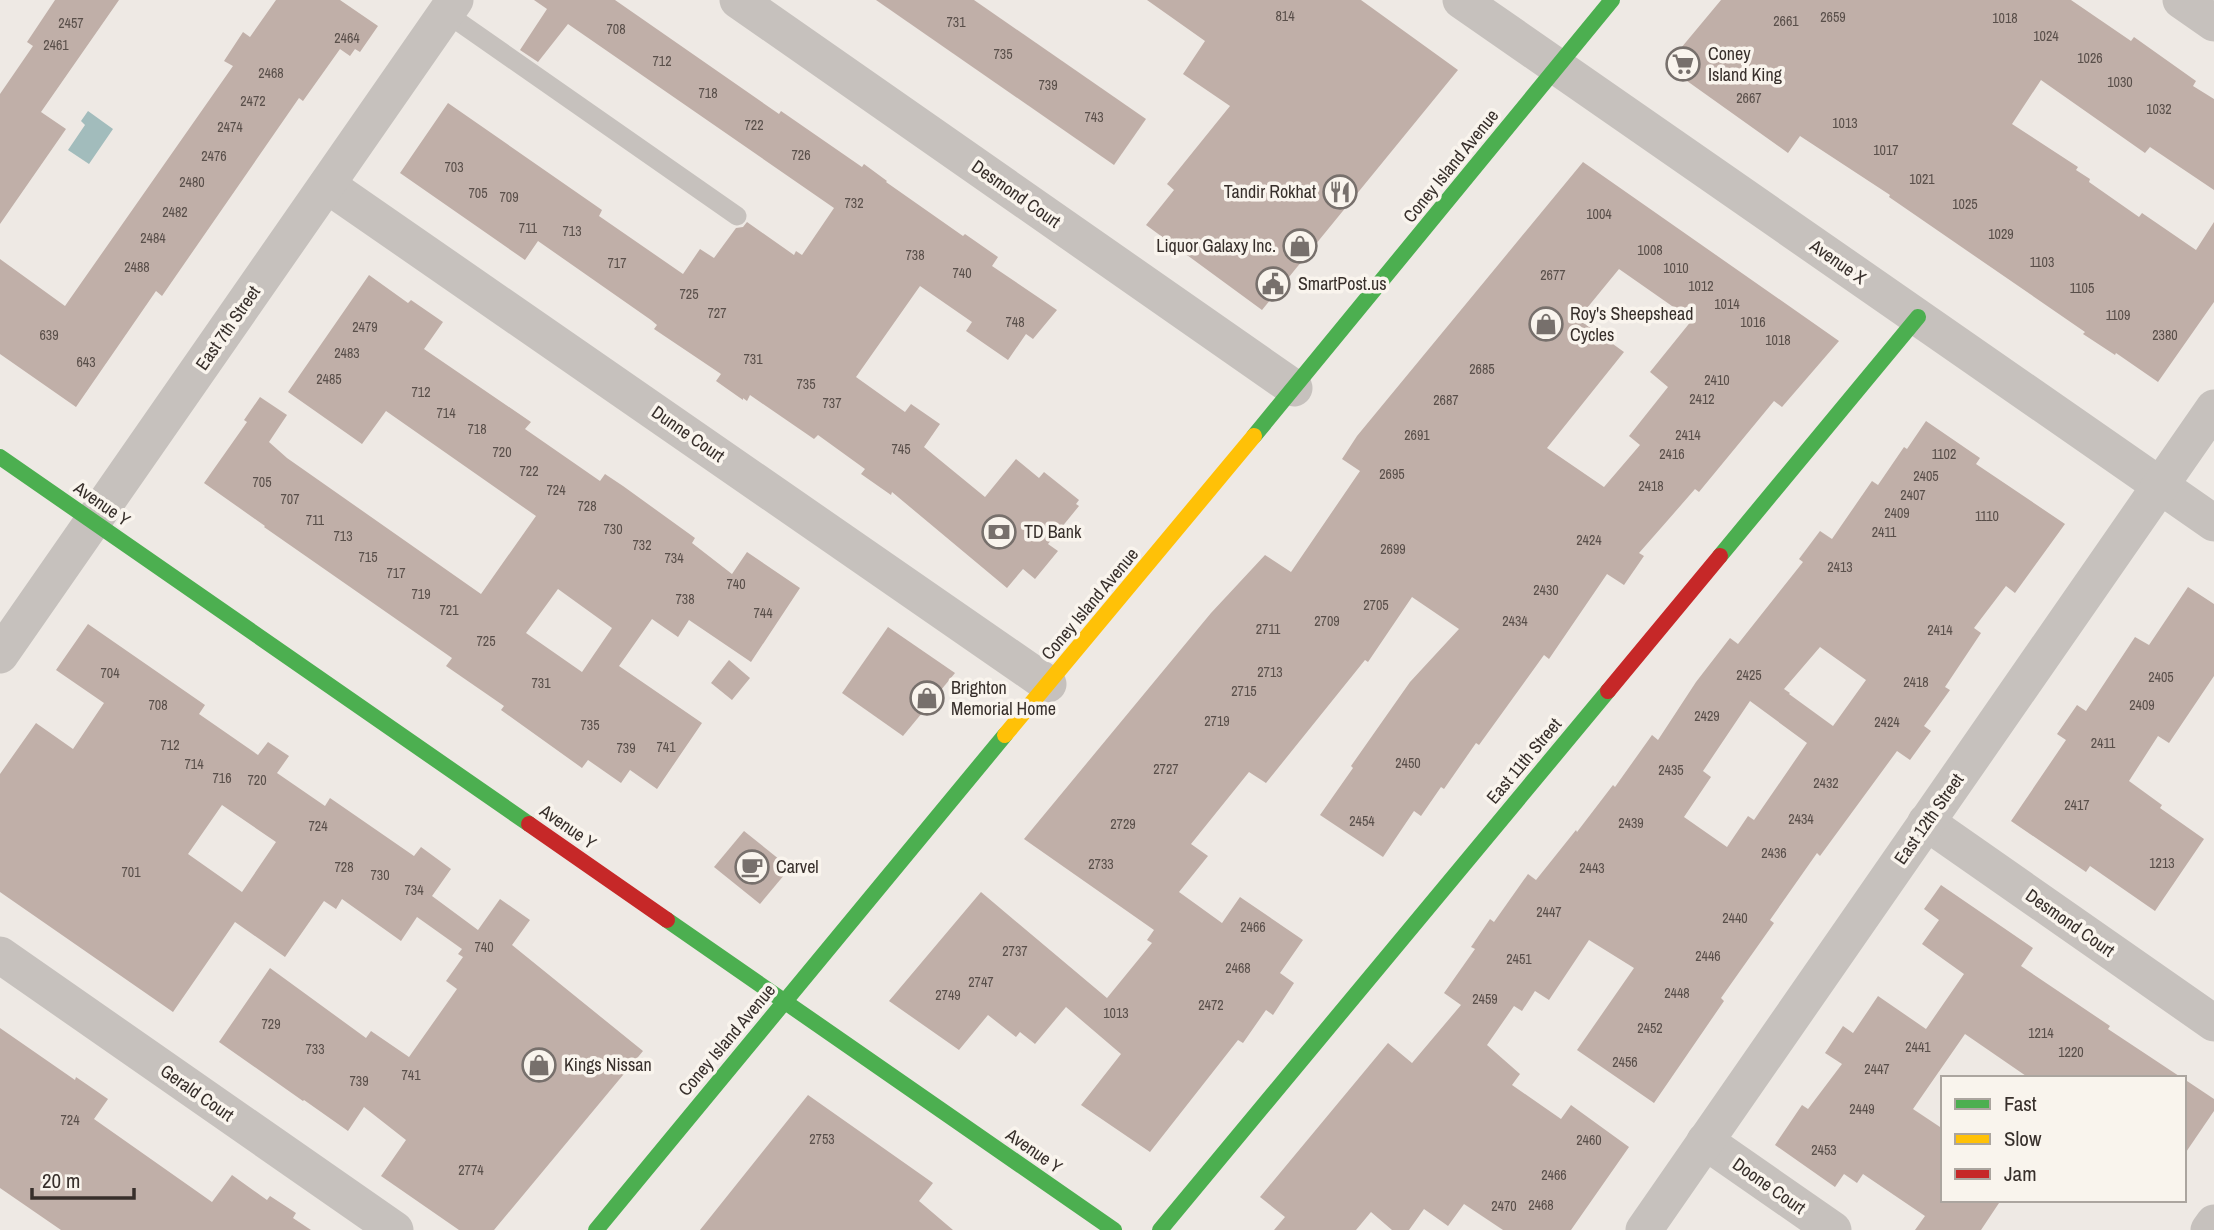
<svg xmlns="http://www.w3.org/2000/svg" width="2214" height="1230" font-family="'Archivo Narrow',sans-serif">
<style>
.water{fill:#a2bcbc}
.building{fill:#c0afa8;fill-rule:evenodd}
.lines{fill:none;stroke-linecap:round;stroke-linejoin:round}
.lane{stroke:#c6c1bd;stroke-width:19}
.street{stroke:#c6c1bd;stroke-width:37}
.fast{stroke:#4caf50;stroke-width:16}
.slow{stroke:#ffc107;stroke-width:16}
.jam{stroke:#c62828;stroke-width:16}
.labels{text-anchor:middle;stroke-width:7;stroke-linejoin:round;paint-order:stroke}
.number-label{font-size:14px;fill:#594f4a}
.poi-label{font-size:18px;fill:#372f2b;stroke:#f9f4ed;text-anchor:start}
.street-label{font-size:18px;fill:#372f2b;stroke:#f9f4ed}
</style>
<rect width="100%" height="100%" fill="#eee9e4"/>
<polygon class="water" points="88,111 113,129 89,164 68,150 85,125 81,121"/>
<g class="building">
<polygon points="55,0 119,0 41,112 66,129 0,224 0,94 33,46 27,42"/>
<polygon points="276,0 340,0 378,26 360,52 355,49 350,56 340,49 303,101 299,98 162,296 156,291 76,407 0,354 0,259 65,306 233,66 224,61 243,32 250,37"/>
<polygon points="534,0 615,0 779,114 781,111 862,167 864,164 887,181 886,182 963,236 965,234 998,257 992,266 1057,310 1033,339 1026,334 1008,360 966,331 972,322 920,286 856,377 905,412 911,404 940,424 924,447 985,497 1016,459 1039,478 1044,472 1079,500 1076,504 1079,506 1048,544 1058,551 1035,579 1023,569 1007,588 892,492 891,495 861,474 865,469 818,435 814,439 750,395 747,401 743,398 743,400 716,381 721,374 654,329 657,325 651,320 538,241 525,260 400,173 448,103 602,210 599,216 683,274 700,249 714,258 736,228 743,227 747,222 794,255 796,251 802,255 834,208 568,24 538,62 520,50 547,9"/>
<polygon points="876,0 974,0 1146,119 1114,165"/>
<polygon points="1147,0 1361,0 1458,70 1262,310 1146,225 1174,190 1167,184 1230,106 1183,74 1205,41"/>
<polygon points="1721,0 2071,0 2131,41 2134,37 2196,81 2193,86 2214,99 2214,190 2150,147 2145,153 2041,80 2012,124 2078,167 2076,170 2090,179 2089,182 2139,217 2142,213 2196,250 2214,222 2214,302 2158,382 2116,353 2115,355 2083,334 2085,332 1889,197 1890,195 1800,136 1788,153 1666,66"/>
<path d="M1583 162 1839 341 1782 407 1774 401 1699 492 1695 489 1668 520 1639 553 1644 556 1624 585 1607 574 1549 659 1544 655 1479 745 1476 743 1444 789 1441 787 1421 816 1414 811 1383 857 1320 815 1353 768 1351 766 1410 682 1459 629 1412 597 1368 662 1365 660 1266 783 1249 772 1191 844 1208 856 1179 892 1222 923 1240 897 1303 940 1280 973 1294 983 1273 1015 1266 1010 1243 1043 1238 1040 1150 1152 1081 1105 1121 1054 1066 1007 1035 1044 1020 1032 1016 1037 988 1015 959 1050 889 1001 981 892 1107 998 1152 943 1147 940 1154 930 1024 839 1211 613 1265 555 1291 572 1360 471 1342 459 1357 436ZM1619 269 1692 320 1650 372 1668 387 1629 436 1640 445 1604 487 1547 448 1624 352 1578 319Z"/>
<path d="M369 275 408 303 411 300 443 322 424 349 531 422 525 429 600 481 605 474 623 486 695 538 692 543 732 574 747 552 800 588 751 662 689 620 678 637 652 619 619 666 702 723 657 789 630 770 621 783 588 760 582 768 501 710 504 706 446 666 452 658 264 527 265 526 204 483 247 422 244 420 260 397 287 415 269 442 287 458 481 594 536 516 386 411 362 444 288 392ZM558 589 612 628 582 672 526 633Z"/>
<path d="M1926 421 1980 458 1976 464 2065 524 2015 593 2006 586 1974 628 1981 633 1945 687 1950 690 1924 726 1931 731 1910 760 1897 751 1820 856 1817 853 1770 920 1774 923 1721 998 1724 1001 1654 1103 1577 1050 1634 968 1589 940 1549 1000 1535 991 1522 1011 1514 1006 1487 1045 1520 1074 1512 1085 1561 1119 1571 1105 1629 1147 1571 1230H1503L1464 1204 1448 1226 1424 1209 1409 1230H1392L1371 1212 1356 1230H1274L1285 1217 1260 1197 1388 1043 1412 1063 1461 1005 1444 993 1475 949 1471 947 1490 919 1494 922 1528 874 1536 880 1576 830 1577 832 1613 785 1615 787 1652 735 1658 740 1696 682 1730 638 1738 644 1803 562 1799 559 1820 531 1832 539 1872 481 1878 485 1904 447 1907 449ZM1820 647 1866 680 1833 726 1789 694 1790 693 1784 689ZM1750 701 1807 743 1754 820 1748 816 1727 847 1684 817 1711 777 1703 771Z"/>
<polygon points="2188,587 2214,604 2214,676 2169,743 2158,736 2129,781 2162,805 2160,808 2204,839 2155,911 2090,866 2086,872 2011,821 2066,740 2057,734 2077,705 2086,711 2135,637 2149,645"/>
<path d="M88 624 205 705 199 714 258 755 268 742 289 756 277 773 325 806 330 798 414 856 421 847 451 869 432 896 478 930 500 899 530 920 512 945 643 1051 494 1230H459L381 1176 406 1140 364 1107 348 1131 304 1100 303 1101 219 1042 270 968 366 1038 371 1031 409 1057 457 989 446 981 463 957 458 954 462 949 417 917 401 941 342 899 336 909 324 901 285 957 235 922 173 1012 0 892V774L36 723 73 749 104 703 56 670ZM222 805 276 842 242 892 188 854Z"/>
<polygon points="888,627 955,673 903,736 842,693"/>
<polygon points="729,660 750,678 732,700 711,683"/>
<polygon points="744,831 790,868 760,904 714,867"/>
<polygon points="1941,885 2033,948 2021,966 2110,1026 2108,1029 2182,1078 2029,1078 1965,1034 1913,1109 1943,1129 1943,1200 2001,1200 1981,1230 1915,1230 1925,1216 1863,1174 1857,1183 1844,1174 1835,1187 1775,1145 1802,1105 1808,1109 1842,1064 1825,1053 1843,1026 1853,1033 1878,996 1926,1029 1964,974 1922,944 1939,920 1924,909"/>
<polygon points="0,1028 75,1080 76,1077 108,1099 94,1119 212,1202 232,1175 267,1200 270,1196 296,1213 293,1218 311,1230 61,1230 0,1188"/>
<polygon points="2184,1079 2214,1099 2214,1111 2184,1155"/>
<polygon points="808,1095 933,1183 919,1201 953,1230 700,1230"/>
</g>
<g class="lines">
<polyline class="lane" points="446,13 737,216"/>
<g class="street">
<polyline points="738,0 1294,388"/>
<polyline points="1461,0 2214,523"/>
<polyline points="2181,0 2214,23"/>
<polyline points="327,185 1048,684"/>
<polyline points="0,655 455,0"/>
<polyline points="1926,822 2214,1023"/>
<polyline points="0,955 395,1230"/>
<polyline points="1705,1141 1833,1230"/>
<polyline points="1644,1230 2214,408"/>
<polyline points="2209,1230 2214,1223"/>
</g>
<g class="fast">
<polyline points="1254,436 1612,0"/>
<polyline points="0,457 529,824"/>
<polyline points="1720,556 1918,317"/>
<polyline points="667,920 1114,1230"/>
<polyline points="596,1230 1005,735"/>
<polyline points="1160,1230 1608,691"/>
</g>
<polyline class="slow" points="1005,735 1254,436"/>
<g class="jam">
<polyline points="1608,691 1720,556"/>
<polyline points="529,824 667,920"/>
</g>
</g>
<defs>
<symbol id="supermarket-ring" viewBox="-11 -11 22 22"><circle r="9.5" fill="#f9f4ed" stroke="#77706c" stroke-width="1.5"/><path d="M-6-5.5h2.5l.6 2H6L4.5 2H-2.5L-4.4-4H-6ZM-1.5 3.2a1.3 1.3 0 1 0 .1 0ZM3 3.2a1.3 1.3 0 1 0 .1 0Z" fill="#77706c"/></symbol>
<symbol id="restaurant-ring" viewBox="-11 -11 22 22"><circle r="9.5" fill="#f9f4ed" stroke="#77706c" stroke-width="1.5"/><path d="M-5-6h1v4h1v-4h1v4h1v-4h1v5L-1.5 .5V6h-2V.5L-5-1ZM5-6V6H3V1.5H1.5Q1.5-4 5-6Z" fill="#77706c"/></symbol>
<symbol id="shop-ring" viewBox="-11 -11 22 22"><circle r="9.5" fill="#f9f4ed" stroke="#77706c" stroke-width="1.5"/><path d="M-5-2.5h2.3a2.7 3.5 0 0 1 5.4 0H5L5.5 6h-11ZM-1.5-2.5h3a1.5 2.3 0 0 0-3 0Z" fill="#77706c"/></symbol>
<symbol id="civic-ring" viewBox="-11 -11 22 22"><circle r="9.5" fill="#f9f4ed" stroke="#77706c" stroke-width="1.5"/><path d="M-.6-6.5H3V-4.5H.6V-3L4-1V1h2V6H-6V1h2V-1L-.6-3ZM-1.2 2.5V6h2.4V2.5Z" fill="#77706c"/></symbol>
<symbol id="bank-ring" viewBox="-11 -11 22 22"><circle r="9.5" fill="#f9f4ed" stroke="#77706c" stroke-width="1.5"/><path d="M-6-4H6V4H-6ZM0-2.3a2.3 2.3 0 1 0 0 4.6a2.3 2.3 0 1 0 0-4.6Z" fill="#77706c"/></symbol>
<symbol id="cafe-ring" viewBox="-11 -11 22 22"><circle r="9.5" fill="#f9f4ed" stroke="#77706c" stroke-width="1.5"/><path d="M-5.5-4.5H6V0H3Q3 3.5 0 3.5H-2.5Q-5.5 3.5-5.5 0ZM3-3.2v2h1.7v-2ZM-6 4.5H4V6H-6Z" fill="#77706c"/></symbol>
</defs>
<g fill-rule="evenodd">
<use href="#supermarket-ring" x="1664" y="45" width="38" height="38"/>
<use href="#restaurant-ring" x="1321" y="173" width="38" height="38"/>
<use href="#shop-ring" x="1281" y="227" width="38" height="38"/>
<use href="#civic-ring" x="1254" y="265" width="38" height="38"/>
<use href="#shop-ring" x="1527" y="305" width="38" height="38"/>
<use href="#bank-ring" x="980" y="513" width="38" height="38"/>
<use href="#shop-ring" x="908" y="679" width="38" height="38"/>
<use href="#cafe-ring" x="733" y="848" width="38" height="38"/>
<use href="#shop-ring" x="520" y="1046" width="38" height="38"/>
</g>
<g class="labels">
<g class="number-label">
<text x="1285" y="21">814</text>
<text x="1833" y="22">2659</text>
<text x="2005" y="23">1018</text>
<text x="1786" y="26">2661</text>
<text x="956" y="27">731</text>
<text x="71" y="28">2457</text>
<text x="616" y="34">708</text>
<text x="2046" y="41">1024</text>
<text x="347" y="43">2464</text>
<text x="56" y="50">2461</text>
<text x="1003" y="59">735</text>
<text x="2090" y="63">1026</text>
<text x="662" y="66">712</text>
<text x="271" y="78">2468</text>
<text x="2120" y="87">1030</text>
<text x="1048" y="90">739</text>
<text x="708" y="98">718</text>
<text x="1749" y="103">2667</text>
<text x="253" y="106">2472</text>
<text x="2159" y="114">1032</text>
<text x="1094" y="122">743</text>
<text x="1845" y="128">1013</text>
<text x="754" y="130">722</text>
<text x="230" y="132">2474</text>
<text x="1886" y="155">1017</text>
<text x="801" y="160">726</text>
<text x="214" y="161">2476</text>
<text x="454" y="172">703</text>
<text x="1922" y="184">1021</text>
<text x="192" y="187">2480</text>
<text x="478" y="198">705</text>
<text x="509" y="202">709</text>
<text x="854" y="208">732</text>
<text x="1965" y="209">1025</text>
<text x="175" y="217">2482</text>
<text x="1599" y="219">1004</text>
<text x="528" y="233">711</text>
<text x="572" y="236">713</text>
<text x="2001" y="239">1029</text>
<text x="153" y="243">2484</text>
<text x="1650" y="255">1008</text>
<text x="915" y="260">738</text>
<text x="2042" y="267">1103</text>
<text x="617" y="268">717</text>
<text x="137" y="272">2488</text>
<text x="1676" y="273">1010</text>
<text x="962" y="278">740</text>
<text x="1553" y="280">2677</text>
<text x="1701" y="291">1012</text>
<text x="2082" y="293">1105</text>
<text x="689" y="299">725</text>
<text x="1727" y="309">1014</text>
<text x="717" y="318">727</text>
<text x="2118" y="320">1109</text>
<text x="1015" y="327">748</text>
<text x="1753" y="327">1016</text>
<text x="365" y="332">2479</text>
<text x="49" y="340">639</text>
<text x="2165" y="340">2380</text>
<text x="1778" y="345">1018</text>
<text x="347" y="358">2483</text>
<text x="753" y="364">731</text>
<text x="86" y="367">643</text>
<text x="1482" y="374">2685</text>
<text x="329" y="384">2485</text>
<text x="1717" y="385">2410</text>
<text x="806" y="389">735</text>
<text x="421" y="397">712</text>
<text x="1702" y="404">2412</text>
<text x="1446" y="405">2687</text>
<text x="832" y="408">737</text>
<text x="446" y="418">714</text>
<text x="477" y="434">718</text>
<text x="1417" y="440">2691</text>
<text x="1688" y="440">2414</text>
<text x="901" y="454">745</text>
<text x="502" y="457">720</text>
<text x="1672" y="459">2416</text>
<text x="1944" y="459">1102</text>
<text x="529" y="476">722</text>
<text x="1392" y="479">2695</text>
<text x="1926" y="481">2405</text>
<text x="262" y="487">705</text>
<text x="1651" y="491">2418</text>
<text x="556" y="495">724</text>
<text x="1913" y="500">2407</text>
<text x="290" y="504">707</text>
<text x="587" y="511">728</text>
<text x="1897" y="518">2409</text>
<text x="1987" y="521">1110</text>
<text x="315" y="525">711</text>
<text x="613" y="534">730</text>
<text x="1884" y="537">2411</text>
<text x="343" y="541">713</text>
<text x="1589" y="545">2424</text>
<text x="642" y="550">732</text>
<text x="1393" y="554">2699</text>
<text x="368" y="562">715</text>
<text x="674" y="563">734</text>
<text x="1840" y="572">2413</text>
<text x="396" y="578">717</text>
<text x="736" y="589">740</text>
<text x="1546" y="595">2430</text>
<text x="421" y="599">719</text>
<text x="685" y="604">738</text>
<text x="1376" y="610">2705</text>
<text x="449" y="615">721</text>
<text x="763" y="618">744</text>
<text x="1327" y="626">2709</text>
<text x="1515" y="626">2434</text>
<text x="1268" y="634">2711</text>
<text x="1940" y="635">2414</text>
<text x="486" y="646">725</text>
<text x="1270" y="677">2713</text>
<text x="110" y="678">704</text>
<text x="1749" y="680">2425</text>
<text x="2161" y="682">2405</text>
<text x="1916" y="687">2418</text>
<text x="541" y="688">731</text>
<text x="1244" y="696">2715</text>
<text x="158" y="710">708</text>
<text x="2142" y="710">2409</text>
<text x="1707" y="721">2429</text>
<text x="1217" y="726">2719</text>
<text x="1887" y="727">2424</text>
<text x="590" y="730">735</text>
<text x="2103" y="748">2411</text>
<text x="170" y="750">712</text>
<text x="666" y="752">741</text>
<text x="626" y="753">739</text>
<text x="1408" y="768">2450</text>
<text x="194" y="769">714</text>
<text x="1166" y="774">2727</text>
<text x="1671" y="775">2435</text>
<text x="222" y="783">716</text>
<text x="257" y="785">720</text>
<text x="1826" y="788">2432</text>
<text x="2077" y="810">2417</text>
<text x="1801" y="824">2434</text>
<text x="1362" y="826">2454</text>
<text x="1631" y="828">2439</text>
<text x="1123" y="829">2729</text>
<text x="318" y="831">724</text>
<text x="1774" y="858">2436</text>
<text x="2162" y="868">1213</text>
<text x="1101" y="869">2733</text>
<text x="344" y="872">728</text>
<text x="1592" y="873">2443</text>
<text x="131" y="877">701</text>
<text x="380" y="880">730</text>
<text x="414" y="895">734</text>
<text x="1549" y="917">2447</text>
<text x="1735" y="923">2440</text>
<text x="1253" y="932">2466</text>
<text x="484" y="952">740</text>
<text x="1015" y="956">2737</text>
<text x="1708" y="961">2446</text>
<text x="1519" y="964">2451</text>
<text x="1238" y="973">2468</text>
<text x="981" y="987">2747</text>
<text x="1677" y="998">2448</text>
<text x="948" y="1000">2749</text>
<text x="1485" y="1004">2459</text>
<text x="1211" y="1010">2472</text>
<text x="1116" y="1018">1013</text>
<text x="271" y="1029">729</text>
<text x="1650" y="1033">2452</text>
<text x="2041" y="1038">1214</text>
<text x="1918" y="1052">2441</text>
<text x="315" y="1054">733</text>
<text x="2071" y="1057">1220</text>
<text x="1625" y="1067">2456</text>
<text x="1877" y="1074">2447</text>
<text x="411" y="1080">741</text>
<text x="359" y="1086">739</text>
<text x="1862" y="1114">2449</text>
<text x="70" y="1125">724</text>
<text x="822" y="1144">2753</text>
<text x="1589" y="1145">2460</text>
<text x="1824" y="1155">2453</text>
<text x="471" y="1175">2774</text>
<text x="1554" y="1180">2466</text>
<text x="1541" y="1210">2468</text>
<text x="1504" y="1211">2470</text>
</g>
<g class="poi-label">
<text x="1708" y="60">Coney<tspan x="1708" dy="21">Island King</tspan></text>
<text x="1316" y="198" text-anchor="end">Tandir Rokhat</text>
<text x="1276" y="252" text-anchor="end">Liquor Galaxy Inc.</text>
<text x="1298" y="290">SmartPost.us</text>
<text x="1570" y="320">Roy's Sheepshead<tspan x="1570" dy="21">Cycles</tspan></text>
<text x="1024" y="538">TD Bank</text>
<text x="951" y="694">Brighton<tspan x="951" dy="21">Memorial Home</tspan></text>
<text x="776" y="873">Carvel</text>
<text x="564" y="1071">Kings Nissan</text>
</g>
<g class="street-label">
<text transform="translate(1451 166) rotate(-51)" y="6">Coney Island Avenue</text>
<text transform="translate(1016 194) rotate(35)" y="6">Desmond Court</text>
<text transform="translate(1838 262) rotate(35)" y="6">Avenue X</text>
<text transform="translate(228 328) rotate(-55)" y="6">East 7th Street</text>
<text transform="translate(688 434) rotate(35)" y="6">Dunne Court</text>
<text transform="translate(102 504) rotate(35)" y="6">Avenue Y</text>
<text transform="translate(1090 604) rotate(-50)" y="6">Coney Island Avenue</text>
<text transform="translate(1524 761) rotate(-50)" y="6">East 11th Street</text>
<text transform="translate(1929 819) rotate(-55)" y="6">East 12th Street</text>
<text transform="translate(568 827) rotate(35)" y="6">Avenue Y</text>
<text transform="translate(2070 923) rotate(35)" y="6">Desmond Court</text>
<text transform="translate(727 1040) rotate(-50)" y="6">Coney Island Avenue</text>
<text transform="translate(197 1093) rotate(35)" y="6">Gerald Court</text>
<text transform="translate(1034 1151) rotate(35)" y="6">Avenue Y</text>
<text transform="translate(1769 1186) rotate(35)" y="6">Doone Court</text>
</g>
</g>
<rect x="1941" y="1076" width="245" height="126" fill="#f9f4ed" stroke="#aba59f" stroke-width="2"/>
<rect x="1955" y="1099" width="35" height="10" fill="#4caf50" stroke="#aba59f" stroke-width="2"/>
<text x="2004" y="1111" font-size="21" fill="#372f2b">Fast</text>
<rect x="1955" y="1134" width="35" height="10" fill="#ffc107" stroke="#aba59f" stroke-width="2"/>
<text x="2004" y="1146" font-size="21" fill="#372f2b">Slow</text>
<rect x="1955" y="1169" width="35" height="10" fill="#c62828" stroke="#aba59f" stroke-width="2"/>
<text x="2004" y="1181" font-size="21" fill="#372f2b">Jam</text>
<path d="M32 1188v10h102v-10" fill="none" stroke="#372f2b" stroke-width="3.5"/>
<text x="42" y="1188" font-size="21" fill="#372f2b" stroke="#f9f4ed" stroke-width="5" paint-order="stroke">20 m</text>
</svg>
